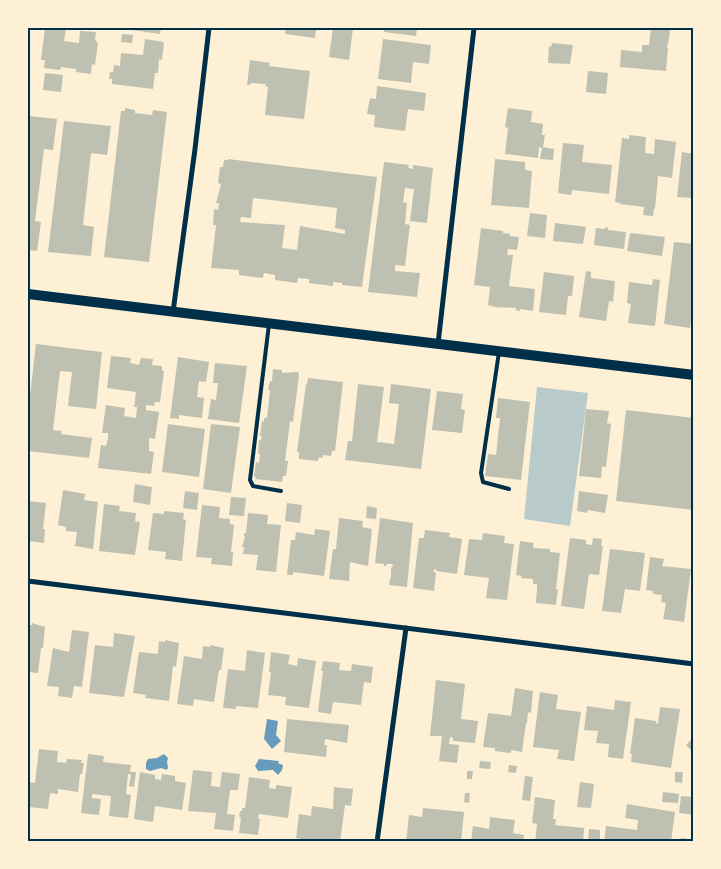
<svg xmlns="http://www.w3.org/2000/svg" width="721" height="869" font-family="Roboto,sans-serif">
<style>
.green{fill:#b9caca}
.water{fill:#669bbc}
.building{fill:#bec0b2;fill-rule:evenodd}
.lines{fill:none;stroke-linecap:round;stroke-linejoin:round}
.service{stroke:#003049;stroke-width:4}
.minor{stroke:#003049;stroke-width:5}
.secondary{stroke:#003049;stroke-width:10}
.neatline{fill:none;stroke:#003049;stroke-width:2}
</style>
<rect width="100%" height="100%" fill="#fdf0d5"/>
<polygon class="green" points="537,387 588,393 570,526 524,519"/>
<g class="water">
<polygon points="267,719 278,721 276,735 281,741 272,749 264,739"/>
<polygon points="164,754 168,758 167,762 168,767 167,770 161,768 150,771 146,769 146,763 148,759 157,758"/>
<polygon points="259,759 279,761 278,763 283,765 282,770 278,775 273,770 258,771 255,766"/>
</g>
<g class="building">
<polygon points="45,28 66,28 64,41 79,43 80,31 96,32 95,40 98,43 95,65 92,64 91,74 76,72 76,69 61,67 60,70 44,68 45,60 41,60"/>
<polygon points="118,28 161,28 160,34"/>
<polygon points="286,28 316,28 315,38 285,34"/>
<polygon points="333,28 353,28 349,60 329,57"/>
<polygon points="385,28 417,28 416,36 384,32"/>
<polygon points="651,28 669,28 670,33 667,48 668,48 666,71 620,67 621,50 642,52 642,45 649,45"/>
<polygon points="122,34 133,35 132,43 121,42"/>
<polygon points="145,39 164,42 162,60 159,59 158,73 155,73 153,89 112,84 112,79 109,79 110,72 113,72 114,65 120,66 121,53 143,55"/>
<polygon points="383,39 431,45 429,64 413,62 411,83 378,79"/>
<polygon points="552,43 573,45 570,64 548,63 549,46 551,47"/>
<polygon points="250,60 270,63 269,66 310,71 304,119 265,115 268,87 265,86 266,84 251,83 250,85 247,85"/>
<polygon points="588,71 608,73 606,94 586,92"/>
<polygon points="45,73 63,75 61,92 43,90"/>
<polygon points="377,86 426,93 424,111 408,109 405,131 374,127 375,115 367,114 370,98 376,99"/>
<polygon points="125,108 135,110 135,113 152,115 153,110 167,112 149,262 104,257 121,111 125,111"/>
<polygon points="508,108 532,111 531,122 543,124 542,135 545,135 543,147 554,149 553,160 540,159 542,148 539,147 538,158 505,154 508,128 505,127"/>
<polygon points="28,116 57,119 53,150 44,149 35,221 41,222 37,251 28,250"/>
<polygon points="64,121 111,126 107,155 91,153 83,225 94,227 91,256 48,252"/>
<polygon points="629,135 646,137 645,153 654,154 655,139 676,142 672,178 658,176 655,209 654,208 653,216 643,215 644,207 620,204 620,203 615,202 622,138 629,139"/>
<polygon points="563,143 584,145 582,162 612,165 609,194 572,190 571,195 558,193"/>
<polygon points="682,152 694,154 694,198 677,197"/>
<path d="M228 159 377 177 362 287 342 285V283L333 282V286L309 283V279L298 278 297 283 275 280V275L264 273 263 278 239 275V270L211 268 216 225H213L214 209 218 210 219 203H216L221 184 218 183 220 167H223L224 160H228ZM253 198 337 208 335 228 345 230V234L300 226 297 250 282 248 285 225 240 222 241 217 251 218Z"/>
<polygon points="495,159 525,162 525,170 532,171 529,208 491,205"/>
<polygon points="384,162 409,165 408,168 413,169 413,165 433,168 427,223 410,221 414,189 405,188 403,202 407,203 405,224 410,225 405,266 395,265 395,271 420,273 417,297 368,292"/>
<polygon points="530,213 547,215 545,238 527,236"/>
<polygon points="555,223 586,227 583,244 553,241"/>
<polygon points="605,227 608,228 608,230 626,232 624,249 594,245 596,228 605,229"/>
<polygon points="481,228 503,231 503,233 510,234 510,236 519,237 517,250 508,249 507,255 513,255 509,286 535,289 533,311 520,309 520,311 516,310 516,308 499,307 499,308 488,305 490,287 474,285"/>
<polygon points="630,233 665,237 662,256 627,251"/>
<polygon points="674,242 694,244 694,296 690,328 664,324"/>
<polygon points="586,271 591,272 591,278 615,281 613,302 609,301 606,321 579,317"/>
<polygon points="544,272 574,276 572,296 568,296 566,315 539,312"/>
<polygon points="653,279 660,280 655,326 628,323 631,304 627,303 629,282 652,285"/>
<polygon points="36,344 102,352 96,409 68,406 72,372 60,371 53,430 62,431 61,434 92,438 89,458 28,451 28,412"/>
<polygon points="111,356 131,358 130,363 139,365 141,358 153,359 152,365 162,366 162,371 164,371 160,402 155,402 154,406 146,405 146,410 159,412 155,439 149,438 149,451 154,452 151,474 98,468 101,445 106,446 108,438 108,433 102,433 106,405 125,408 124,416 136,418 137,407 134,407 136,392 107,388"/>
<polygon points="178,357 209,362 206,382 199,381 197,397 204,398 202,418 179,415 179,419 170,418"/>
<polygon points="215,363 247,366 239,423 208,419 211,399 216,400 218,383 213,383"/>
<polygon points="273,369 282,370 282,373 298,372 299,375 293,422 290,421 285,461 288,461 286,476 283,476 282,482 255,479 256,477 254,476 256,462 259,463 260,454 258,454 259,440 261,440 262,437 260,436 262,421 264,422 264,418 267,418 270,390 268,390 270,381 272,381"/>
<polygon points="308,378 343,382 335,451 332,451 331,456 323,455 323,458 319,457 318,461 299,459 299,452 297,452 306,384 307,385"/>
<polygon points="358,384 384,387 377,442 394,444 399,404 389,403 391,384 431,389 421,469 345,460 348,441 352,441"/>
<polygon points="437,391 463,394 461,409 465,410 462,433 432,430"/>
<polygon points="498,398 530,402 521,480 485,476 488,454 496,455 500,418 496,418"/>
<polygon points="586,409 609,411 607,423 611,424 606,467 602,466 601,478 579,476"/>
<polygon points="626,410 694,418 694,510 616,501"/>
<polygon points="168,424 205,429 199,477 162,472"/>
<polygon points="211,424 240,427 231,493 203,489"/>
<polygon points="135,484 152,487 150,505 133,502"/>
<polygon points="63,490 85,494 84,500 98,502 93,549 75,546 77,532 66,531 66,527 58,525"/>
<polygon points="185,491 199,493 197,510 183,508"/>
<polygon points="579,491 608,495 605,513 588,510 587,513 577,511"/>
<polygon points="231,497 246,498 244,516 229,515"/>
<polygon points="28,501 46,503 43,529 45,529 44,543 28,541"/>
<polygon points="287,503 302,505 300,523 285,521"/>
<polygon points="104,504 120,506 119,511 136,513 135,521 140,522 135,555 99,551"/>
<polygon points="202,505 220,507 219,518 230,519 230,524 234,525 231,552 233,552 232,566 211,564 212,558 196,557"/>
<polygon points="367,506 377,508 376,519 366,518"/>
<polygon points="164,511 184,513 183,519 186,520 182,561 165,559 166,552 148,550 153,513 164,514"/>
<polygon points="248,513 268,515 267,524 281,525 276,572 256,570 258,555 243,554 244,547 242,547 242,544 244,545 243,543 245,537 244,536 244,533 246,533"/>
<polygon points="339,518 363,521 362,527 372,529 368,566 350,562 349,581 329,579 333,549 336,549"/>
<polygon points="380,518 413,523 407,587 389,585 390,579 391,578 391,567 392,568 393,564 387,564 386,566 384,566 384,564 375,563"/>
<polygon points="315,529 330,531 324,576 293,572 293,575 287,575 291,540 295,540 296,532 314,535"/>
<polygon points="425,530 450,533 449,537 462,539 457,574 436,571 436,569 434,569 434,572 436,573 434,591 413,588 419,538 424,538"/>
<polygon points="483,533 505,536 504,543 514,544 507,600 486,598 489,578 464,575 469,539 482,540"/>
<polygon points="570,538 586,540 586,544 592,545 593,538 602,539 601,546 603,546 599,575 589,574 584,609 561,606"/>
<polygon points="520,541 534,543 533,548 550,549 550,552 560,553 556,589 558,589 556,605 536,603 537,588 537,584 533,584 533,579 521,578 522,576 516,575"/>
<polygon points="610,549 645,553 640,591 625,589 621,613 602,611"/>
<polygon points="650,557 664,559 662,566 691,569 684,622 663,619 666,603 661,602 662,595 653,594 653,591 646,590"/>
<polygon points="32,623 45,627 43,648 41,648 38,673 28,672 28,625 32,625"/>
<polygon points="72,630 89,632 82,687 74,686 72,698 58,696 59,687 47,686 53,648 69,652"/>
<polygon points="114,633 135,636 124,697 89,693 95,645 113,647"/>
<polygon points="165,640 179,643 176,667 173,666 169,701 145,698 146,695 133,693 139,652 158,654 159,641 165,642"/>
<polygon points="210,645 224,648 221,670 219,670 214,702 194,699 193,706 177,704 184,656 202,659 203,646 210,647"/>
<polygon points="247,650 265,653 258,708 236,706 236,709 223,708 228,669 245,671"/>
<polygon points="271,652 290,655 288,664 297,666 298,658 316,661 309,708 285,705 286,697 268,695 271,672 269,672"/>
<polygon points="323,661 340,663 339,670 351,671 352,664 373,667 371,683 364,682 361,705 333,702 331,714 318,712 323,671 321,671"/>
<polygon points="436,680 465,684 461,719 478,721 475,743 453,741 453,738 450,737 449,744 459,745 457,763 439,761 442,736 430,736"/>
<polygon points="515,688 533,691 531,713 528,712 527,723 526,723 522,752 511,750 511,753 495,751 495,748 483,747 488,713 511,716"/>
<polygon points="540,692 558,695 556,709 581,712 574,761 557,759 559,750 533,747"/>
<polygon points="615,700 631,702 623,759 608,757 609,744 596,743 598,731 584,730 587,706 614,710"/>
<polygon points="660,707 680,709 671,768 631,762 632,754 630,754 635,718 656,721 656,723 658,724"/>
<polygon points="287,719 349,725 347,743 325,739 324,745 327,745 326,757 284,752"/>
<polygon points="692,729 694,729 694,753 686,745 691,740"/>
<polygon points="39,749 58,751 57,762 66,763 67,759 82,760 81,763 84,763 82,774 80,774 78,792 58,789 58,794 50,793 48,809 29,807 29,802 28,802 29,782 35,783"/>
<polygon points="88,754 104,756 103,762 131,765 130,772 136,772 134,787 129,786 131,775 128,774 126,794 131,795 128,818 109,816 111,796 92,794 92,798 101,799 99,815 81,813"/>
<polygon points="480,761 491,762 490,769 479,768"/>
<polygon points="509,765 517,766 516,773 508,772"/>
<polygon points="193,770 212,772 211,786 220,787 222,772 240,774 238,790 230,790 227,814 235,815 233,831 214,829 216,813 188,811"/>
<polygon points="467,771 473,771 472,779 467,779"/>
<polygon points="140,772 155,775 155,779 161,780 162,774 175,776 175,781 186,783 182,810 155,806 153,822 134,819"/>
<polygon points="675,772 683,772 682,783 675,782"/>
<polygon points="525,776 533,777 530,801 522,800"/>
<polygon points="249,777 270,780 269,788 276,789 276,785 292,787 288,818 259,814 258,819 260,819 258,835 239,833 241,817 239,817 240,811 242,811 242,808 245,808"/>
<polygon points="580,782 594,784 591,808 577,807"/>
<polygon points="334,787 353,789 351,806 345,805 340,842 307,842 307,840 296,838 299,814 311,816 312,806 333,809"/>
<polygon points="663,792 679,794 678,803 662,802"/>
<polygon points="465,793 470,793 469,803 464,802"/>
<polygon points="681,796 694,797 694,815 679,813"/>
<polygon points="535,797 555,800 553,819 556,819 555,825 584,828 583,842 535,842 537,824 532,823"/>
<polygon points="627,804 675,812 671,842 604,842 606,826 637,830 638,820 625,818"/>
<polygon points="423,808 464,812 461,842 406,842 409,815 422,817"/>
<polygon points="490,817 515,820 513,833 524,835 523,842 471,842 473,826 489,829"/>
<polygon points="589,829 600,830 600,842 588,842"/>
<polygon points="681,838 694,840 694,842 681,842"/>
</g>
<g class="lines">
<g class="service">
<polyline points="269,324 250,480 253,486 281,491"/>
<polyline points="499,352 481,473 483,482 509,489"/>
</g>
<g class="minor">
<polyline points="173,312 195,149 209,28"/>
<polyline points="438,344 474,28"/>
<polyline points="28,581 694,664"/>
<polyline points="377,842 406,628"/>
</g>
<polyline class="secondary" points="28,294 694,375"/>
</g>
<rect width="721" height="869" fill="none" stroke="#fdf0d5" stroke-width="58"/>
<rect x="29" y="29" width="663" height="811" class="neatline"/>
</svg>
